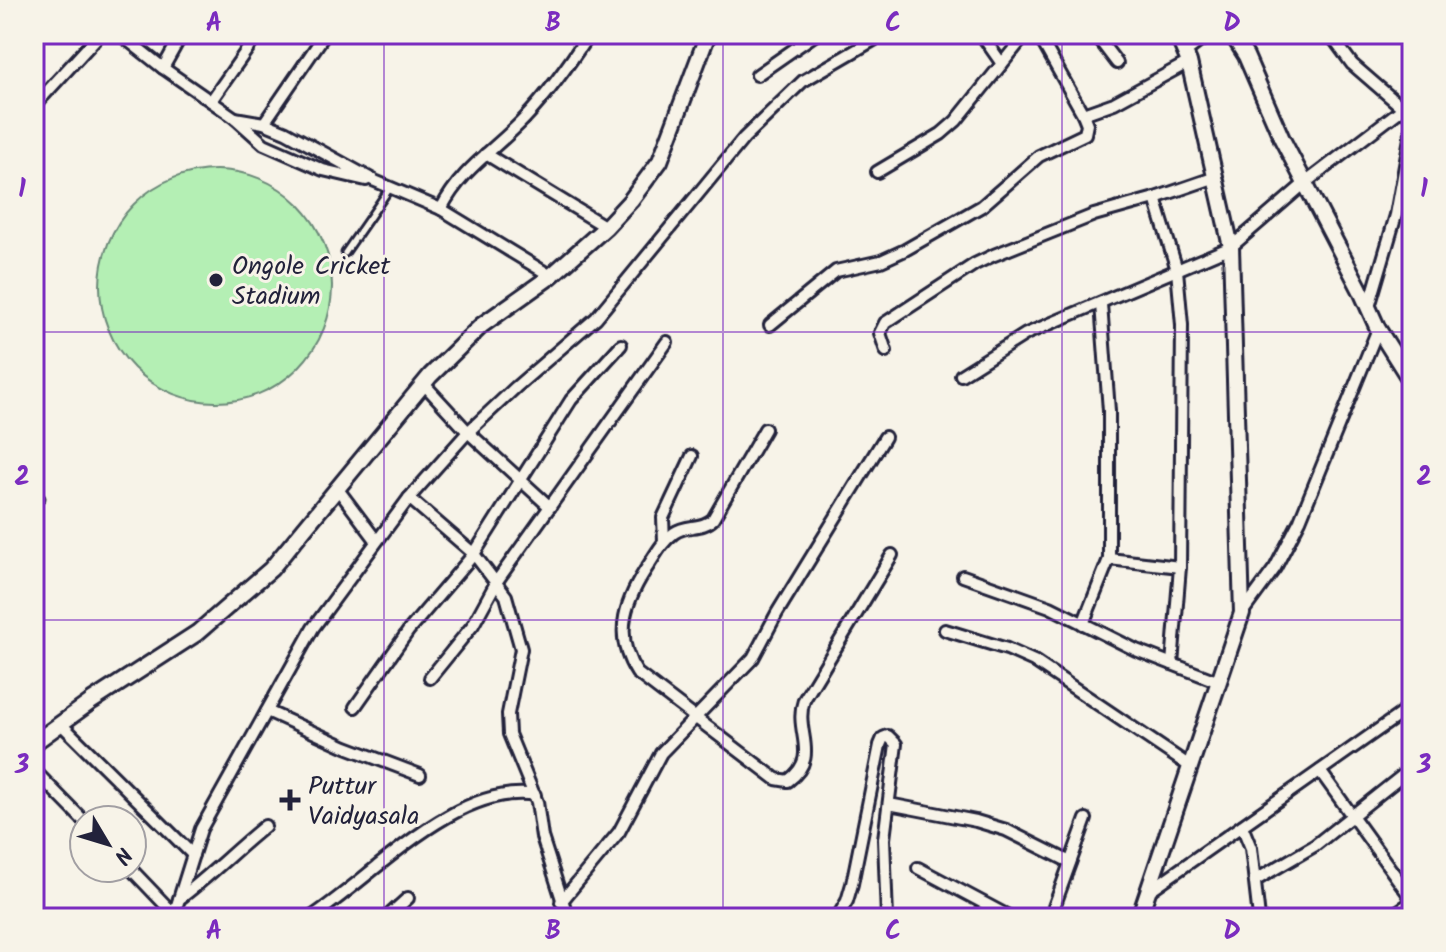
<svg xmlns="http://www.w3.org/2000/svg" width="1446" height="952" font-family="Kalam,sans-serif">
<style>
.green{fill:#b4efb4;stroke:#6b8878;stroke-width:2}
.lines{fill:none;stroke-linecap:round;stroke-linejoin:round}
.lane-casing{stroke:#22223b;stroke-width:11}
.street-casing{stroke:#22223b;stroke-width:16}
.secondary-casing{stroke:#22223b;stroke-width:20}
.lane{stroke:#f7f3e8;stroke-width:5}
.street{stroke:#f7f3e8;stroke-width:10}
.secondary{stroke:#f7f3e8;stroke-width:14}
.grid{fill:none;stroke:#7b2cbf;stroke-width:2;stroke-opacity:0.55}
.poi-dot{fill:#22223b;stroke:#f7f3e8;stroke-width:3}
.labels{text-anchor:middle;stroke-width:6;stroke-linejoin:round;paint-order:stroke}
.poi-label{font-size:26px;fill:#22223b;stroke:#f7f3e8;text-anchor:start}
.neatline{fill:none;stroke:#7b2cbf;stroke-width:3}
.grid-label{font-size:26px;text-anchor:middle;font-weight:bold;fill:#7b2cbf}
</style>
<rect width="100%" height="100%" fill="#f7f3e8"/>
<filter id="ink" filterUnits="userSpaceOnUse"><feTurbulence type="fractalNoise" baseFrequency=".0125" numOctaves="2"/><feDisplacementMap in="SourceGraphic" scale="16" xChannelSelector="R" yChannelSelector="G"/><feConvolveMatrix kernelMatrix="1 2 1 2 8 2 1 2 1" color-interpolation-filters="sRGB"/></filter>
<g filter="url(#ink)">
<circle class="green" cx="216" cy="286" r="116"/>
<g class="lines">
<defs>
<g id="lane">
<polyline points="345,253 390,188"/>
<polyline points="34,492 41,498"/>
</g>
<g id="street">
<polyline points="120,34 163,68 235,118 264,144 323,170 366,180"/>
<polyline points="981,34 1002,64"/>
<polyline points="1095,34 1117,63"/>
<polyline points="1330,34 1352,64 1412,116"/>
<polyline points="163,68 182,34"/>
<polyline points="757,75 816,34"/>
<polyline points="211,101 258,34"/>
<polyline points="34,106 100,34"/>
<polyline points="1083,114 1114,103 1189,62"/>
<polyline points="235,118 264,123 286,132 375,181 441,209 551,276"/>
<polyline points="264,123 325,34"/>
<polyline points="486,154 606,227"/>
<polyline points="877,172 941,134 956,121 1026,34"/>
<polyline points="1155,198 1177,270 1182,325 1180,567 1172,664"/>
<path d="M441 209C462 168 495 150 525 118 549 93 570 63 589 34"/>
<polyline points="1369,307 1396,215 1412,127"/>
<polyline points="770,325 836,271 881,261 905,250 982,206 1039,156 1085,134 1087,124 1083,114 1038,34"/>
<polyline points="886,351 880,333 885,323 975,264 994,255 1094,215 1155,198 1216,177"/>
<polyline points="961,375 1026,334 1231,247 1305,183 1402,109"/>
<polyline points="423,383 468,432 550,507"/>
<path d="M765 429 713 519C702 530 686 524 674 533 663 541 657 552 650 563 627 597 611 634 637 673L776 779 788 781C822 756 793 732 804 700L892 555"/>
<polyline points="337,488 376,540"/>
<polyline points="409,498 474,554 506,596 521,649 508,714 509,734 537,802 542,837 568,918"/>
<polyline points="664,541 663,518 692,456"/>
<polyline points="1109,559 1180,567"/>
<polyline points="963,576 1050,607 1136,650 1219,682"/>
<polyline points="1242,613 1275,568 1300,520 1378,329"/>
<polyline points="1083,624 1109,559 1109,411 1101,304"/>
<polyline points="945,630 1007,649 1034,661 1191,767"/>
<polyline points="430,678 473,625 497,581 667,342"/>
<polyline points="355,707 409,630 474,554 571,400 621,345"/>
<polyline points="267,711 346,747 420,775"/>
<polyline points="60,723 193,855"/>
<polyline points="34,770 84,821"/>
<polyline points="1320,771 1412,899"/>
<polyline points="889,804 976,821 1006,830 1070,862"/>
<polyline points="1242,826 1251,848 1259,918"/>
<polyline points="130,868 174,914"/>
<polyline points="918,868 1012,918"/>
<polyline points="1256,880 1314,846 1412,768"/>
<polyline points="1149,891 1412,706"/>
<path d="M179 899C209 877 236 849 265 826"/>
<polyline points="561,902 619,832 661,753 753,658 777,613 885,437"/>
<polyline points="173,918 201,829 313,628 409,498 468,432 516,387 596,318 744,138 803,81 884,34"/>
<path d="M310 918C372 878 456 782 535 795"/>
<polyline points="386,918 408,898"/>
<polyline points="837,918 847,901 852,884 880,745 883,738 888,736 896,744 884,839 887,918"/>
<polyline points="1050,918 1086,819"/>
<polyline points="1388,918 1412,902"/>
</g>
<g id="secondary">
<polyline points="1232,34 1246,56 1282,139 1360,289 1378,329 1412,383"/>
<polyline points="1185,50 1206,34"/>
<polyline points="34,743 92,701 197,633 271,569 430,376 482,325 551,276 606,227 631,200 660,161 708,34"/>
<polyline points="1139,918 1242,613 1231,247 1189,62 1177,34"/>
</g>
</defs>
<use href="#lane" class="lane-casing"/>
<use href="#street" class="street-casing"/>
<use href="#secondary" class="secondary-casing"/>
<use href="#lane" class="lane"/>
<use href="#street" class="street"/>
<use href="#secondary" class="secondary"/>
</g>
</g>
<path class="grid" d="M384 34V918M723 34V918M1062 34V918M34 332H1412M34 620H1412"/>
<g class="poi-dot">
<circle cx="216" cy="280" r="8"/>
<path d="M286 788h8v8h8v8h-8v8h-8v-8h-8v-8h8z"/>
</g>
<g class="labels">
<g class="poi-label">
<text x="232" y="274">Ongole Cricket<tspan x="232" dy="30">Stadium</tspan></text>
<text x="308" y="794">Puttur<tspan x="308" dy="30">Vaidyasala</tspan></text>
</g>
</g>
<rect width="1446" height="952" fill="none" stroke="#f7f3e8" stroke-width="88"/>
<g transform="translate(108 844) rotate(128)"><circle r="38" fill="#f7f3e8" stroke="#a29fa3" stroke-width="2"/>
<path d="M0-6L14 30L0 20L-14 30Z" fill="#22223b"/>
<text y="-12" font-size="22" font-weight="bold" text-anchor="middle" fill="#22223b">N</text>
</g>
<rect x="44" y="44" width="1358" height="864" class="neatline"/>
<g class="grid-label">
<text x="214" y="31">A</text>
<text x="553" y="31">B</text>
<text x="893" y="31">C</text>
<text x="1232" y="31">D</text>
<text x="22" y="197">1</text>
<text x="1424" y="197">1</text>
<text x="22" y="485">2</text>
<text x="1424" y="485">2</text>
<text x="22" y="773">3</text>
<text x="1424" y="773">3</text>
<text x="214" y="939">A</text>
<text x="553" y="939">B</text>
<text x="893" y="939">C</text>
<text x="1232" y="939">D</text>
</g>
</svg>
